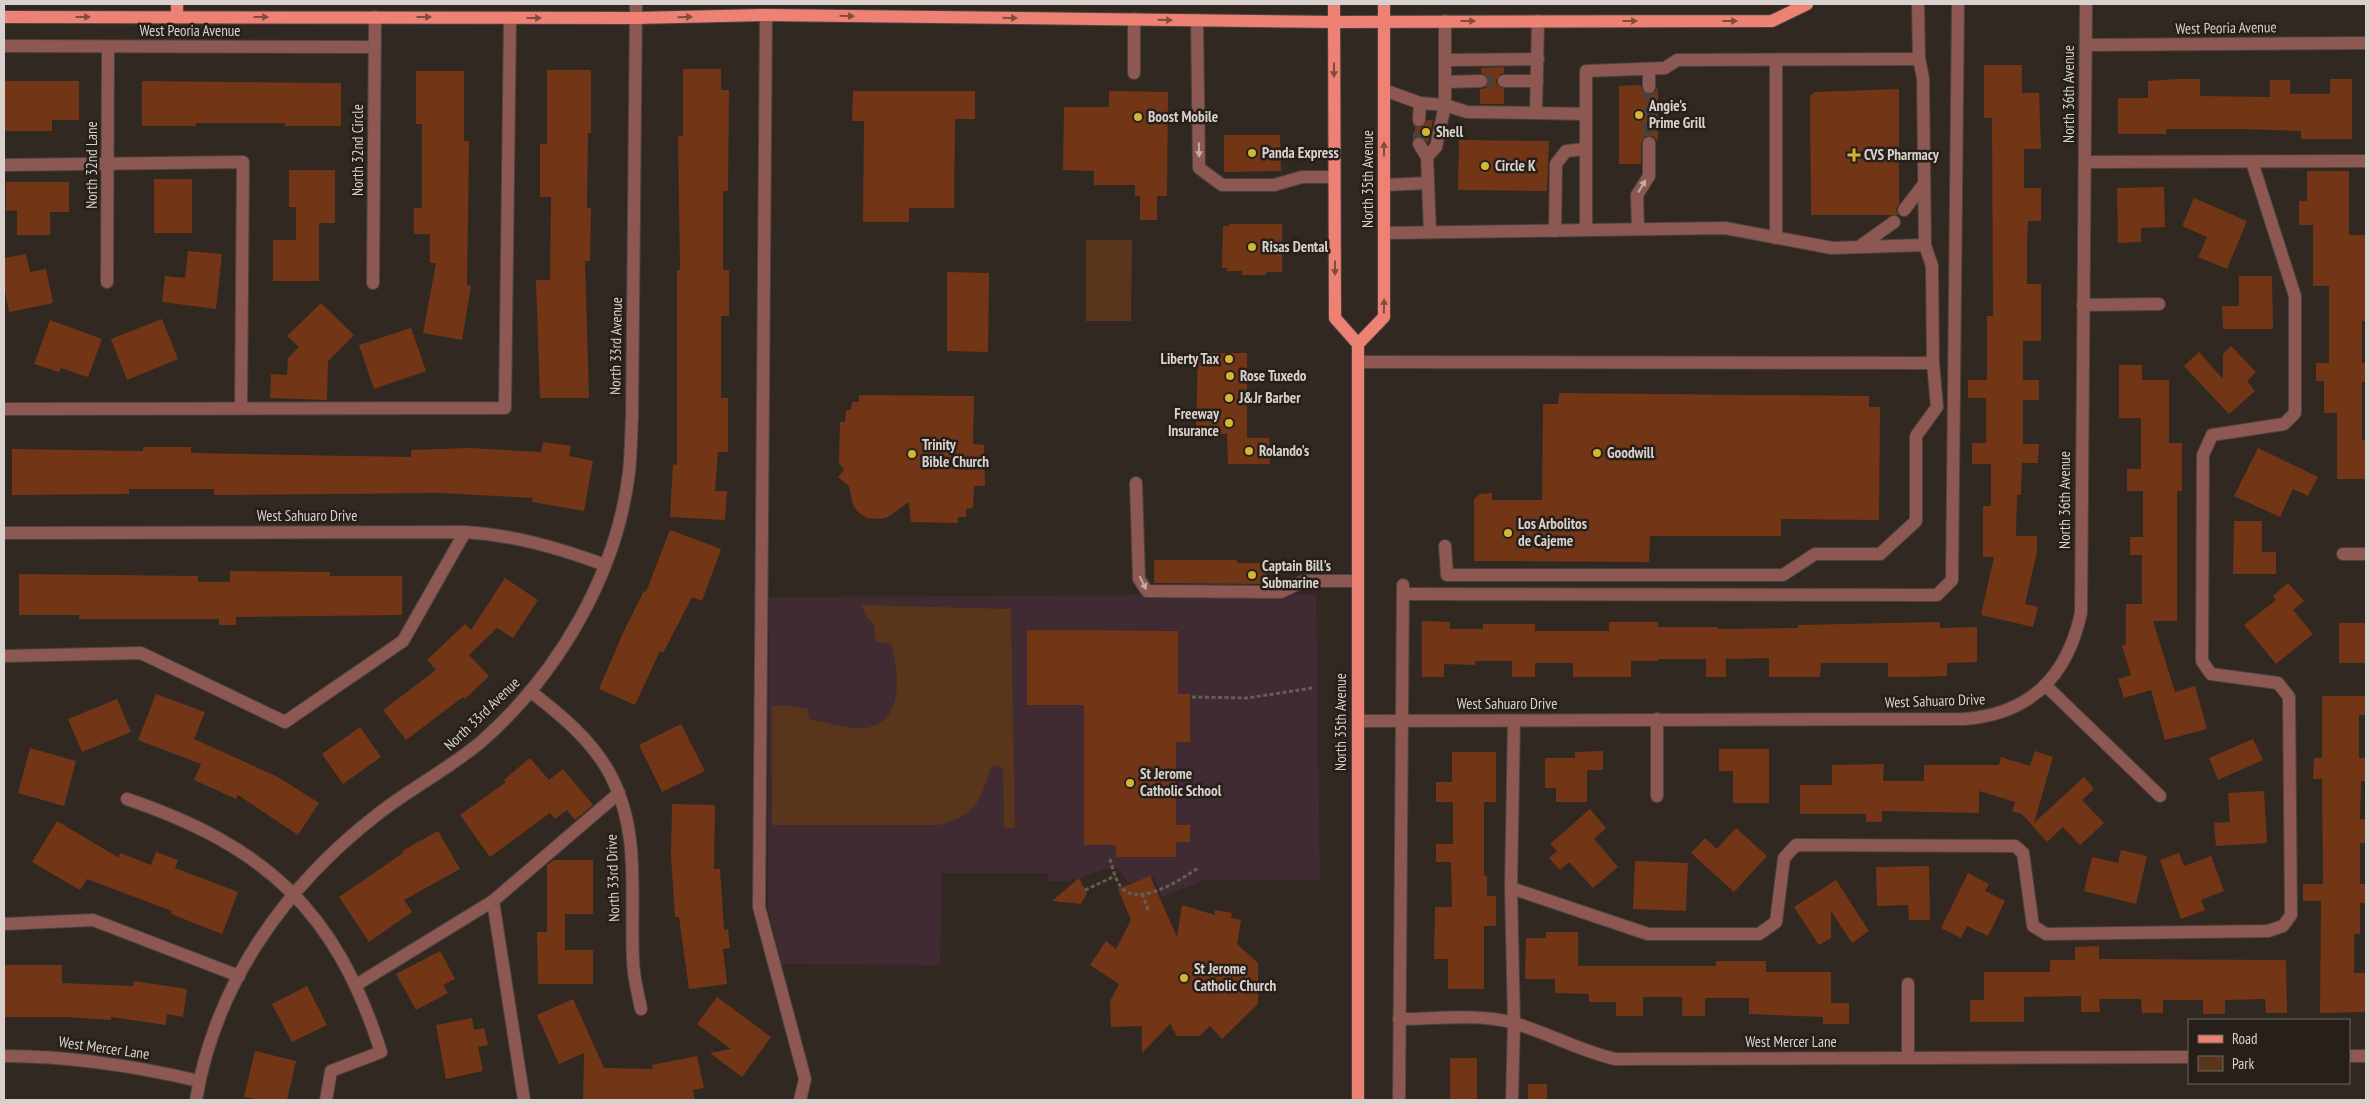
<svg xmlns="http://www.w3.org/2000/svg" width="2370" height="1104" font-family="'PT Sans Narrow',sans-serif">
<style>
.education{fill:#3f2b31}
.green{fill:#59351b}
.building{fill:#723616}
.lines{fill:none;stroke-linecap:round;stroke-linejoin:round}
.minor-tunnel{stroke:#4a413c;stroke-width:12;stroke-dasharray:12 6;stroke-linecap:butt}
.minor-casing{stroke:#4c433e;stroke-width:14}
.major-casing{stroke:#4c433e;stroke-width:14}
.path{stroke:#665d58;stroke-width:3;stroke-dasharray:4 2.5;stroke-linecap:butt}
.minor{stroke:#8c5851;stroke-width:12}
.major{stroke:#ed8274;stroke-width:12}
.oneway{fill:#804c42}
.oneway2{fill:#c1ada8}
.poi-dot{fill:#d3b635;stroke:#271f19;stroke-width:2}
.labels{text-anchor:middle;stroke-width:5;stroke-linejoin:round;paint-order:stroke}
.street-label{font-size:15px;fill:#d8d1ce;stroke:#271f19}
.poi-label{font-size:15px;font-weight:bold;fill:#d8d1ce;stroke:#271f19;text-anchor:start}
</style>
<rect width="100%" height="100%" fill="#312822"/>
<polygon class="education" points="1316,594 1320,880 1205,880 1162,897 1154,877 1128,883 1118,868 1105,869 1071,881 1048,881 1048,873 942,873 940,965 782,964 768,908 769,597"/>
<g class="green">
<polygon points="1086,240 1132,240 1131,321 1086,321"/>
<path d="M861 605 1011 609 1015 828H1004L1003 769 995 765 991 767C981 800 975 817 938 825H772V706H792L808 709 809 719C824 722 851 730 866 728 905 721 899 673 891 644L876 642 874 625 866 616Z"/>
</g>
<g class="building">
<polygon points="1984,65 2022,65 2022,93 2039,93 2041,149 2024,149 2024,188 2041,188 2041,221 2028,221 2027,243 2027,284 2041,284 2041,341 2023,341 2023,380 2039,380 2039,400 2023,400 2023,444 2039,444 2038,463 2022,463 2021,495 2017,495 2016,536 2037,536 2037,552 2025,604 2038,607 2033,627 1981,615 1994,557 1983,557 1983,506 1991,506 1991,464 1972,464 1972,443 1986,443 1986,398 1968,398 1968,380 1987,380 1987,316 1993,316 1992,118 1984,118"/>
<polygon points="1504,67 1504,73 1500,74 1496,81 1497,85 1504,89 1504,104 1480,104 1480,89 1486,88 1489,81 1488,76 1481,73 1481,68"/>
<polygon points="683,69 721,69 721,90 729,90 728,191 723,191 723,270 729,270 729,316 721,316 721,398 728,398 728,452 718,452 715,491 727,491 725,520 670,517 673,464 677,465 677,270 680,270 678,136 683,136"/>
<polygon points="547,70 591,70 591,133 588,133 587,208 591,208 590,261 585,261 589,398 540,398 536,280 550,280 551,197 540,197 540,144 547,144"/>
<polygon points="416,71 464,71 464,141 469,141 467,285 471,286 462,340 423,333 436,263 430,263 430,234 414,234 414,208 422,208 422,124 416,124"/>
<polygon points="2178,79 2200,79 2200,96 2270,97 2270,80 2290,80 2290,94 2330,94 2330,79 2352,79 2352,139 2301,139 2301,131 2239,129 2166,129 2166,134 2118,134 2118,98 2148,98 2148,81"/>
<polygon points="4,81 79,81 79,120 52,120 52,131 4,131"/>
<polygon points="142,81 341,83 341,126 285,126 285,123 196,123 196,126 142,126"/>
<polygon points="1635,85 1641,86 1642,91 1649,95 1653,94 1658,87 1658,142 1653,136 1645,136 1641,143 1641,164 1619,164 1619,86"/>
<polygon points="1899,89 1899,204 1896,209 1898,215 1811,215 1810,96 1815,92"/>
<polygon points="853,91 975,91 975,119 955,119 954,208 909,208 909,222 863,222 864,121 852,121"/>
<polygon points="1109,91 1168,92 1167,196 1157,196 1157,220 1140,220 1140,196 1135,196 1135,185 1094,185 1094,171 1063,170 1064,107 1109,107"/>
<polygon points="1427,120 1433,120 1428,143 1422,137 1415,137 1415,127 1423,127"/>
<polygon points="1224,135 1280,135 1281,171 1224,172"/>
<polygon points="1459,140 1549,141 1547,191 1458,190"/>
<polygon points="289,170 335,170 335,223 319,223 319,281 273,281 273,240 296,240 296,207 289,207"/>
<polygon points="2307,171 2349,171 2349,235 2366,235 2366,321 2362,321 2362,363 2366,363 2366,382 2362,382 2362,440 2366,440 2366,479 2337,479 2337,413 2324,413 2324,381 2316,381 2316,363 2329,363 2329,286 2313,286 2313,225 2299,225 2299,201 2307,201"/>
<rect x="154" y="179" width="38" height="54"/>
<polygon points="6,182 69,182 69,212 50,212 50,235 17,235 17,210 6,211"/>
<polygon points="2164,187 2165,227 2141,228 2141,242 2118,243 2117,188"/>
<polygon points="2194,198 2247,221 2227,269 2198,257 2207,237 2182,226"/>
<polygon points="1229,224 1282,224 1282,272 1266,272 1266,275 1242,275 1242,271 1227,271 1227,268 1222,268 1223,226 1229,226"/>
<polygon points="188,251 222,254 216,309 162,302 165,276 185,278"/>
<polygon points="26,254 30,272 46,269 53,303 9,312 4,286 4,258"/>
<polygon points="947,272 989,273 988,352 947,351"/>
<polygon points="2239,276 2272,276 2273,329 2223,329 2222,306 2239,306"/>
<polygon points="321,303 354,335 328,361 327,400 270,398 271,374 287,375 288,358 299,347 287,336"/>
<polygon points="162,319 178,359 127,380 111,339"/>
<polygon points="50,320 102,339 88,377 61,368 59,372 34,364"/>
<polygon points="411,328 426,371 374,389 359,345"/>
<polygon points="2231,346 2256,372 2247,381 2255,391 2229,414 2184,366 2199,352 2223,379 2223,354"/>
<polygon points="1198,353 1247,353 1247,438 1269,438 1270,464 1228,464 1227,434 1196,433"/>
<polygon points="2119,365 2142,365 2142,380 2169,380 2169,443 2182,443 2182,491 2177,491 2177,621 2153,621 2175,692 2195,686 2207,729 2165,740 2151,690 2124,698 2118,679 2131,675 2122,646 2126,644 2126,604 2142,604 2142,555 2130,555 2130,537 2143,537 2143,491 2127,491 2127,469 2141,469 2141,418 2119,418"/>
<polygon points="1559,393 1869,396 1869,407 1880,407 1879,520 1781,519 1781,536 1650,536 1649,562 1474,561 1474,499 1480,494 1492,493 1492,500 1542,500 1543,404 1558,404"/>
<polygon points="859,395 974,396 973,444 984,445 985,486 974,486 973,508 966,509 966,517 958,517 958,523 911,522 909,502 888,517 881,519 867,518 858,512 853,505 849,486 838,477 844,470 839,463 840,422 845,422 846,411 851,409 852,402 859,402"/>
<polygon points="543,442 571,446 569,456 593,461 584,511 532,502 533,498 441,493 214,495 214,489 129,489 129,494 12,495 12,449 143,451 143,447 191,447 191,453 411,457 411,450 470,448 541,452"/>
<polygon points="2258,448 2318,477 2308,496 2293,489 2280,517 2234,496"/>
<polygon points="2234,521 2262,521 2262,552 2276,552 2276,574 2233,574"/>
<polygon points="670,530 721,549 702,601 692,597 663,653 660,651 635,705 599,689 623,633 644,591 646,592"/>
<polygon points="1154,560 1237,560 1237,563 1267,563 1267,584 1154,583"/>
<polygon points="230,571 330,572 330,576 402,576 402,615 236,617 236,625 219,625 219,619 79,619 79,615 19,615 19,574 198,576 198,582 230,582"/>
<polygon points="505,578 538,600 513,638 497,628 469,655 489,676 465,699 463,697 406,740 383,710 436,670 427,660 465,624 471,630"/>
<polygon points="2288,583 2304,601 2293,610 2313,634 2276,664 2244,625 2276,600 2273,596"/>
<polygon points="1422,621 1450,622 1450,629 1483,629 1483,624 1535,624 1535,631 1609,631 1609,622 1658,622 1658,627 1718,627 1718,629 1798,628 1798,625 1940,622 1940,628 1977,627 1977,662 1947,663 1947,676 1913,677 1888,677 1888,663 1821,663 1820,677 1769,677 1769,658 1726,659 1726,677 1706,677 1706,659 1658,659 1658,661 1631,661 1631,677 1573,677 1573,663 1535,663 1535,677 1512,677 1512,661 1475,661 1475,665 1444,664 1444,677 1422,677"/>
<rect x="2339" y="623" width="27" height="40"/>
<polygon points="1027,630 1178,631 1178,694 1190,694 1190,742 1176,742 1176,825 1190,825 1190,842 1176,842 1176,857 1116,857 1116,845 1084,845 1084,705 1027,705"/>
<polygon points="156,694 205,712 194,739 278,777 319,803 298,835 238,795 236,799 194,780 201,764 138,740"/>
<polygon points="2322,696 2366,696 2366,715 2359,715 2359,758 2366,758 2366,781 2361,781 2360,819 2366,819 2366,843 2360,843 2360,884 2366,884 2366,903 2360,903 2360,934 2354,934 2354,973 2366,973 2366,1012 2320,1013 2321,901 2303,901 2303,884 2323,884 2322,779 2313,779 2314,758 2322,758"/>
<polygon points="117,699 131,732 82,752 68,719"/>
<polygon points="681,724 705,771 662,792 639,745"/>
<polygon points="360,727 381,757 343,784 322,754"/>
<polygon points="2253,739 2263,760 2218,780 2209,758"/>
<polygon points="30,748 76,761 64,806 18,793"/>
<polygon points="1719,749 1769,749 1769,803 1733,803 1733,771 1719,771"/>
<polygon points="1603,751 1603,770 1587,770 1587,802 1556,802 1556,788 1545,788 1545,758 1575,758 1575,752"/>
<polygon points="2035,751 2053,757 2034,823 2084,777 2094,789 2082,800 2104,823 2080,845 2063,827 2047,842 2022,814 2012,811 2015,802 1979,791 1979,813 1882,811 1882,822 1866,822 1866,814 1800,814 1800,785 1832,785 1832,765 1884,764 1883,781 1924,781 1924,765 1999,765 2001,757 2030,766"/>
<polygon points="1452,752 1496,752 1496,802 1484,802 1484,876 1487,876 1487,896 1496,896 1496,926 1484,926 1484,989 1448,989 1448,959 1434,959 1435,907 1452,907 1451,862 1436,862 1436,844 1453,844 1453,802 1436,802 1436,782 1452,782"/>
<polygon points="530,758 549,780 563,769 593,805 575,820 567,810 555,819 550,813 490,857 460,815 506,782 504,780"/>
<polygon points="2264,791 2267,843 2216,846 2214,823 2230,822 2228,793"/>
<polygon points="672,804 715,805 714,869 720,869 724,930 728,929 730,948 723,949 727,984 689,989 679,917 675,917 671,856"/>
<polygon points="1590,809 1606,828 1594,839 1618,867 1593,888 1569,862 1560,870 1549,858 1557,851 1550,844"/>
<polygon points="57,821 119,858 120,853 151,865 156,852 178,860 175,868 238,892 222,934 171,914 172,911 87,879 80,890 32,862"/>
<polygon points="1736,828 1767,856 1734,892 1691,853 1705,838 1717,849"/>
<polygon points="438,831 460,869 404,900 412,912 369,942 339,897 403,853 402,851"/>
<polygon points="2121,850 2147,856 2136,904 2084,891 2092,857 2118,863"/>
<polygon points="2179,853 2184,866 2211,856 2224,891 2201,900 2205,910 2181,919 2160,860"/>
<polygon points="554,860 593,860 593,914 565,914 565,950 593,950 593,984 538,984 537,932 547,932 547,865"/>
<polygon points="1635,861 1688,863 1686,911 1633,909"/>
<polygon points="1929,866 1930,920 1909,920 1908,905 1877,906 1876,867"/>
<polygon points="1968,873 1989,884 1985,891 2005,901 1988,936 1967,926 1961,938 1941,928"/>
<polygon points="1150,876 1177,937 1182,905 1215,915 1215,910 1232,913 1231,918 1241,920 1237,944 1258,963 1258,1004 1222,1039 1210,1026 1199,1036 1177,1036 1170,1024 1142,1053 1142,1026 1111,1027 1110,1001 1119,984 1090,965 1106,941 1116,949 1131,920 1118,889"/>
<polygon points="1079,878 1087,893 1081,904 1052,901"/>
<polygon points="1836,880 1869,931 1852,943 1831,911 1831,938 1819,945 1794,907"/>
<polygon points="1546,932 1578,932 1578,966 1716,966 1716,961 1766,961 1766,972 1831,972 1831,1003 1849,1003 1849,1024 1823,1024 1823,1017 1749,1014 1749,998 1705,998 1705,1016 1682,1016 1682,997 1643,997 1643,1016 1616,1016 1616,1002 1589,1002 1589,994 1555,993 1555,979 1525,979 1526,938 1546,938"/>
<polygon points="2099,946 2099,959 2286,960 2287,1013 2266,1013 2265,999 2225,1000 2225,1014 2203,1014 2203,1000 2163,1000 2163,1013 2142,1013 2141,999 2099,999 2100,1012 2081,1012 2081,996 2024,997 2024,1022 1970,1022 1970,1000 1984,1000 1984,972 2050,972 2050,960 2075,960 2075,947"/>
<polygon points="440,951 455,979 443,985 448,993 416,1010 396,974"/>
<polygon points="4,965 62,965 62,983 133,986 134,981 187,989 183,1017 167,1014 166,1025 111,1017 111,1020 65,1017 4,1017"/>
<polygon points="307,986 327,1025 292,1042 272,1004"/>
<polygon points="717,997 771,1037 742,1077 710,1053 731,1049 697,1024"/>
<polygon points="573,999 604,1068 653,1069 652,1065 697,1056 704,1088 693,1090 695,1100 583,1100 584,1053 559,1064 537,1015"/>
<polygon points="472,1018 474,1030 484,1028 488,1045 478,1047 483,1071 446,1079 436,1025"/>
<polygon points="255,1051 296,1061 287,1100 260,1100 244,1097"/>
<rect x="1450" y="1058" width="27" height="42"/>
<rect x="1528" y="1084" width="19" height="16"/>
</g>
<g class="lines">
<g class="minor-tunnel">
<polyline points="1481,81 1504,81"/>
<polyline points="1649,87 1649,143"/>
<polyline points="1419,144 1419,120"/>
</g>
<defs>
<g id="minor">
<polyline points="766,15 759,907 805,1079 800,1100"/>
<polyline points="1197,20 1199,168 1222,185 1274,185 1302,177 1334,177"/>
<polyline points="1538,21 1536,113 1586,114"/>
<polyline points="2086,45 2366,43"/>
<polyline points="4,46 375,47"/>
<polyline points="1445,60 1538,59"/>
<polyline points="1649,70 1649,87"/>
<polyline points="1134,73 1134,19"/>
<polyline points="1504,81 1537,81"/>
<polyline points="1445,82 1481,81"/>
<polyline points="1384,90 1420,103 1445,105 1445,21"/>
<polyline points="1419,120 1420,103"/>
<polyline points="1419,144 1427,157"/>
<polyline points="2085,162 2366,161"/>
<polyline points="4,165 243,162 241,408"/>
<polyline points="1385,185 1428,183"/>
<polyline points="1904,210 1924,184"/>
<polyline points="1638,229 1637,195 1649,176 1649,143"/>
<polyline points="1586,230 1586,71 1665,68 1677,60 1919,59"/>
<polyline points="1555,231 1556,164 1566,151 1586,149"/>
<polyline points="1430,232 1427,157 1436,147 1445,105 1467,112 1536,113"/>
<polyline points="1385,233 1725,228 1832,248 1925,245"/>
<polyline points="1776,238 1776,60"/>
<polyline points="1859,247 1894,222"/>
<polyline points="107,282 108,47"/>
<polyline points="373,283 375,17"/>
<polyline points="2083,305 2159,304"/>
<polyline points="1358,362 1933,363 1932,266 1925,245 1923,78 1919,59 1918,4"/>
<polyline points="4,409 505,408 510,18"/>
<polyline points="1136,483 1139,579 1147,591 1281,592 1304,581 1358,581"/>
<path d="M4 533 465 532C514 535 559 548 605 565"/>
<polyline points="1445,546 1447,575 1783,575 1815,554 1880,554 1916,521 1916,436 1937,407 1933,363"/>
<polyline points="2343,554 2366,554"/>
<polyline points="1403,594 1937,595 1952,580 1958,4"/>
<polyline points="4,656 141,653 285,722 403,641 465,532"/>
<polyline points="2045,685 2160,796"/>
<path d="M530 691C561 715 593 741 611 776 641 833 630 898 633 960 633 976 638 993 641 1009"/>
<polyline points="1657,719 1657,796"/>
<path d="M1358 721 1964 719C2030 714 2067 677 2081 613L2086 4"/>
<path d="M127 799C265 846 336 910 381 1052L331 1071 326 1100"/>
<polyline points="1511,888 1648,934 1759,934 1776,922 1784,858 1796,845 2015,846 2023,853 2033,926 2046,934 2268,931 2283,926 2291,915 2289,697 2278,683 2211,674 2202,661 2203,455 2212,435 2284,424 2295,413 2295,296 2252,162"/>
<polyline points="493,901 524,1100"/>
<polyline points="4,924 93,920 239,976"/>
<polyline points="1908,984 1908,1057"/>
<polyline points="356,985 493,901 619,793"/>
<path d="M1399 1019C1436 1019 1478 1013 1514 1023 1548 1033 1580 1051 1615 1059L2189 1057"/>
<path d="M4 1056C70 1056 135 1066 199 1081"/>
<polyline points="2349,1056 2366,1056"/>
<path d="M196 1100C215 984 286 885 378 814 411 788 449 769 482 741 558 674 617 574 629 472 631 454 631 435 632 417L636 4"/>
<polyline points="1399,1100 1403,585"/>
<polyline points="1512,1100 1514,1023 1511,888 1514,721"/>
</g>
<g id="major">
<polyline points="177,4 177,17"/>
<polyline points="1334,4 1335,318 1358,344 1358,1100"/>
<polyline points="4,17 636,18 766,15 1334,22 1772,21 1807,4"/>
<polyline points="1358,344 1384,317 1384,4"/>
</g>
</defs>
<use href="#minor" class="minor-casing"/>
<use href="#major" class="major-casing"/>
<g class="path">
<polyline points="1192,697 1247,698 1312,688"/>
<path d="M1110 859C1113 869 1115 880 1122 888 1140 907 1182 879 1198 868"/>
<polyline points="1085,890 1115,876"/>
<polyline points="1142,894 1149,912"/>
</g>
<use href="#minor" class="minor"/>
<use href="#major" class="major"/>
</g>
<defs><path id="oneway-solid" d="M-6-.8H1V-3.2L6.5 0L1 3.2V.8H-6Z" transform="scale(1.25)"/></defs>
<g class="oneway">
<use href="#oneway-solid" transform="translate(847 16) rotate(1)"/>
<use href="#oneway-solid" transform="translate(83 17)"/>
<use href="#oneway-solid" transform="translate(261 17)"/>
<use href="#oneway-solid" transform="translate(424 17)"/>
<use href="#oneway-solid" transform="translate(685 17) rotate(-1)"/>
<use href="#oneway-solid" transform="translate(534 18)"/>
<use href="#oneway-solid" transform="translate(1010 18) rotate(1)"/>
<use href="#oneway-solid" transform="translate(1165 20) rotate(1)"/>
<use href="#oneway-solid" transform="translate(1468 21)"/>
<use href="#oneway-solid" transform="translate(1630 21)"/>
<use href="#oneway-solid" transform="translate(1730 21)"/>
<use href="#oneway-solid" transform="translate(1334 70) rotate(90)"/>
<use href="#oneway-solid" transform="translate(1384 149) rotate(-90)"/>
<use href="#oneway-solid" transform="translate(1335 268) rotate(90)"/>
<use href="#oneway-solid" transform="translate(1384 306) rotate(-89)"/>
</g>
<g class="oneway2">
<use href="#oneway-solid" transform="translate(1199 150) rotate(89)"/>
<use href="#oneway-solid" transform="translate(1642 186) rotate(-60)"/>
<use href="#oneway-solid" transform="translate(1143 583) rotate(63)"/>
</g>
<g class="poi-dot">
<circle cx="1639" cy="115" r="5"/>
<circle cx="1138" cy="117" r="5"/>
<circle cx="1426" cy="132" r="5"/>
<circle cx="1252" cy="153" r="5"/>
<path d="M1851.5 147.5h5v5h5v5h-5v5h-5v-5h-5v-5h5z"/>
<circle cx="1485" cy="166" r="5"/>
<circle cx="1252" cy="247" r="5"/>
<circle cx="1229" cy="359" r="5"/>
<circle cx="1230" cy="376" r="5"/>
<circle cx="1229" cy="398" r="5"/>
<circle cx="1229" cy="423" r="5"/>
<circle cx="1249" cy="451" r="5"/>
<circle cx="1597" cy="453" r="5"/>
<circle cx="912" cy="454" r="5"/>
<circle cx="1508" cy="533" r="5"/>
<circle cx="1252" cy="575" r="5"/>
<circle cx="1130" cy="783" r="5"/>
<circle cx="1184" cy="978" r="5"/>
</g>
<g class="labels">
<g class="street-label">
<text transform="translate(2226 28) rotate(-1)" y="5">West Peoria Avenue</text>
<text x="190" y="36">West Peoria Avenue</text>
<text transform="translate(2069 94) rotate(-90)" y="5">North 36th Avenue</text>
<text transform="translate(358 150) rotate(-90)" y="5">North 32nd Circle</text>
<text transform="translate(92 165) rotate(-90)" y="5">North 32nd Lane</text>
<text transform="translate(1368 179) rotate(-90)" y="5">North 35th Avenue</text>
<text transform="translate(616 346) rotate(-89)" y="5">North 33rd Avenue</text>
<text transform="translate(2065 500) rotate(-90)" y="5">North 36th Avenue</text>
<text x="307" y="521">West Sahuaro Drive</text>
<text transform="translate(1935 701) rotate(-2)" y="5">West Sahuaro Drive</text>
<text x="1507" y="709">West Sahuaro Drive</text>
<text transform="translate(482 714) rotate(-44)" y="5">North 33rd Avenue</text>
<text transform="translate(1341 722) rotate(-90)" y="5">North 35th Avenue</text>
<text transform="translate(613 878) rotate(-92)" y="5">North 33rd Drive</text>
<text x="1791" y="1047">West Mercer Lane</text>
<text transform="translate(104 1048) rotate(8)" y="5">West Mercer Lane</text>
</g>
<g class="poi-label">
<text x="1649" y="111">Angie's<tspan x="1649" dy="17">Prime Grill</tspan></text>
<text x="1148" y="122">Boost Mobile</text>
<text x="1436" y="137">Shell</text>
<text x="1262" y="158">Panda Express</text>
<text x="1864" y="160">CVS Pharmacy</text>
<text x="1495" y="171">Circle K</text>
<text x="1262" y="252">Risas Dental</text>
<text x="1219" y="364" text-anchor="end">Liberty Tax</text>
<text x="1240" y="381">Rose Tuxedo</text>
<text x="1239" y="403">J&amp;Jr Barber</text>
<text x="1219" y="419" text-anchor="end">Freeway<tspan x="1219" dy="17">Insurance</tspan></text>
<text x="922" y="450">Trinity<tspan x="922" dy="17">Bible Church</tspan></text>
<text x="1259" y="456">Rolando's</text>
<text x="1607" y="458">Goodwill</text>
<text x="1518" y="529">Los Arbolitos<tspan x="1518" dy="17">de Cajeme</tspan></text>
<text x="1262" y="571">Captain Bill's<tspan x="1262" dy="17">Submarine</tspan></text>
<text x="1140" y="779">St Jerome<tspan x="1140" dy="17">Catholic School</tspan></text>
<text x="1194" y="974">St Jerome<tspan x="1194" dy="17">Catholic Church</tspan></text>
</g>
</g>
<rect width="2370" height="1104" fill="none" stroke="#d8d1ce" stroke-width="10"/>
<rect x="2188" y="1019" width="162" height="65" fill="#271f19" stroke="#6e6661"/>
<rect x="2198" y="1035" width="25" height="8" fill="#ed8274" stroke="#6e6661"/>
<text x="2232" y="1044" font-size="15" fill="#d8d1ce">Road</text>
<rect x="2198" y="1056" width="25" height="15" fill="#59351b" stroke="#6e6661"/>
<text x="2232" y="1069" font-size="15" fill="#d8d1ce">Park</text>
</svg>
